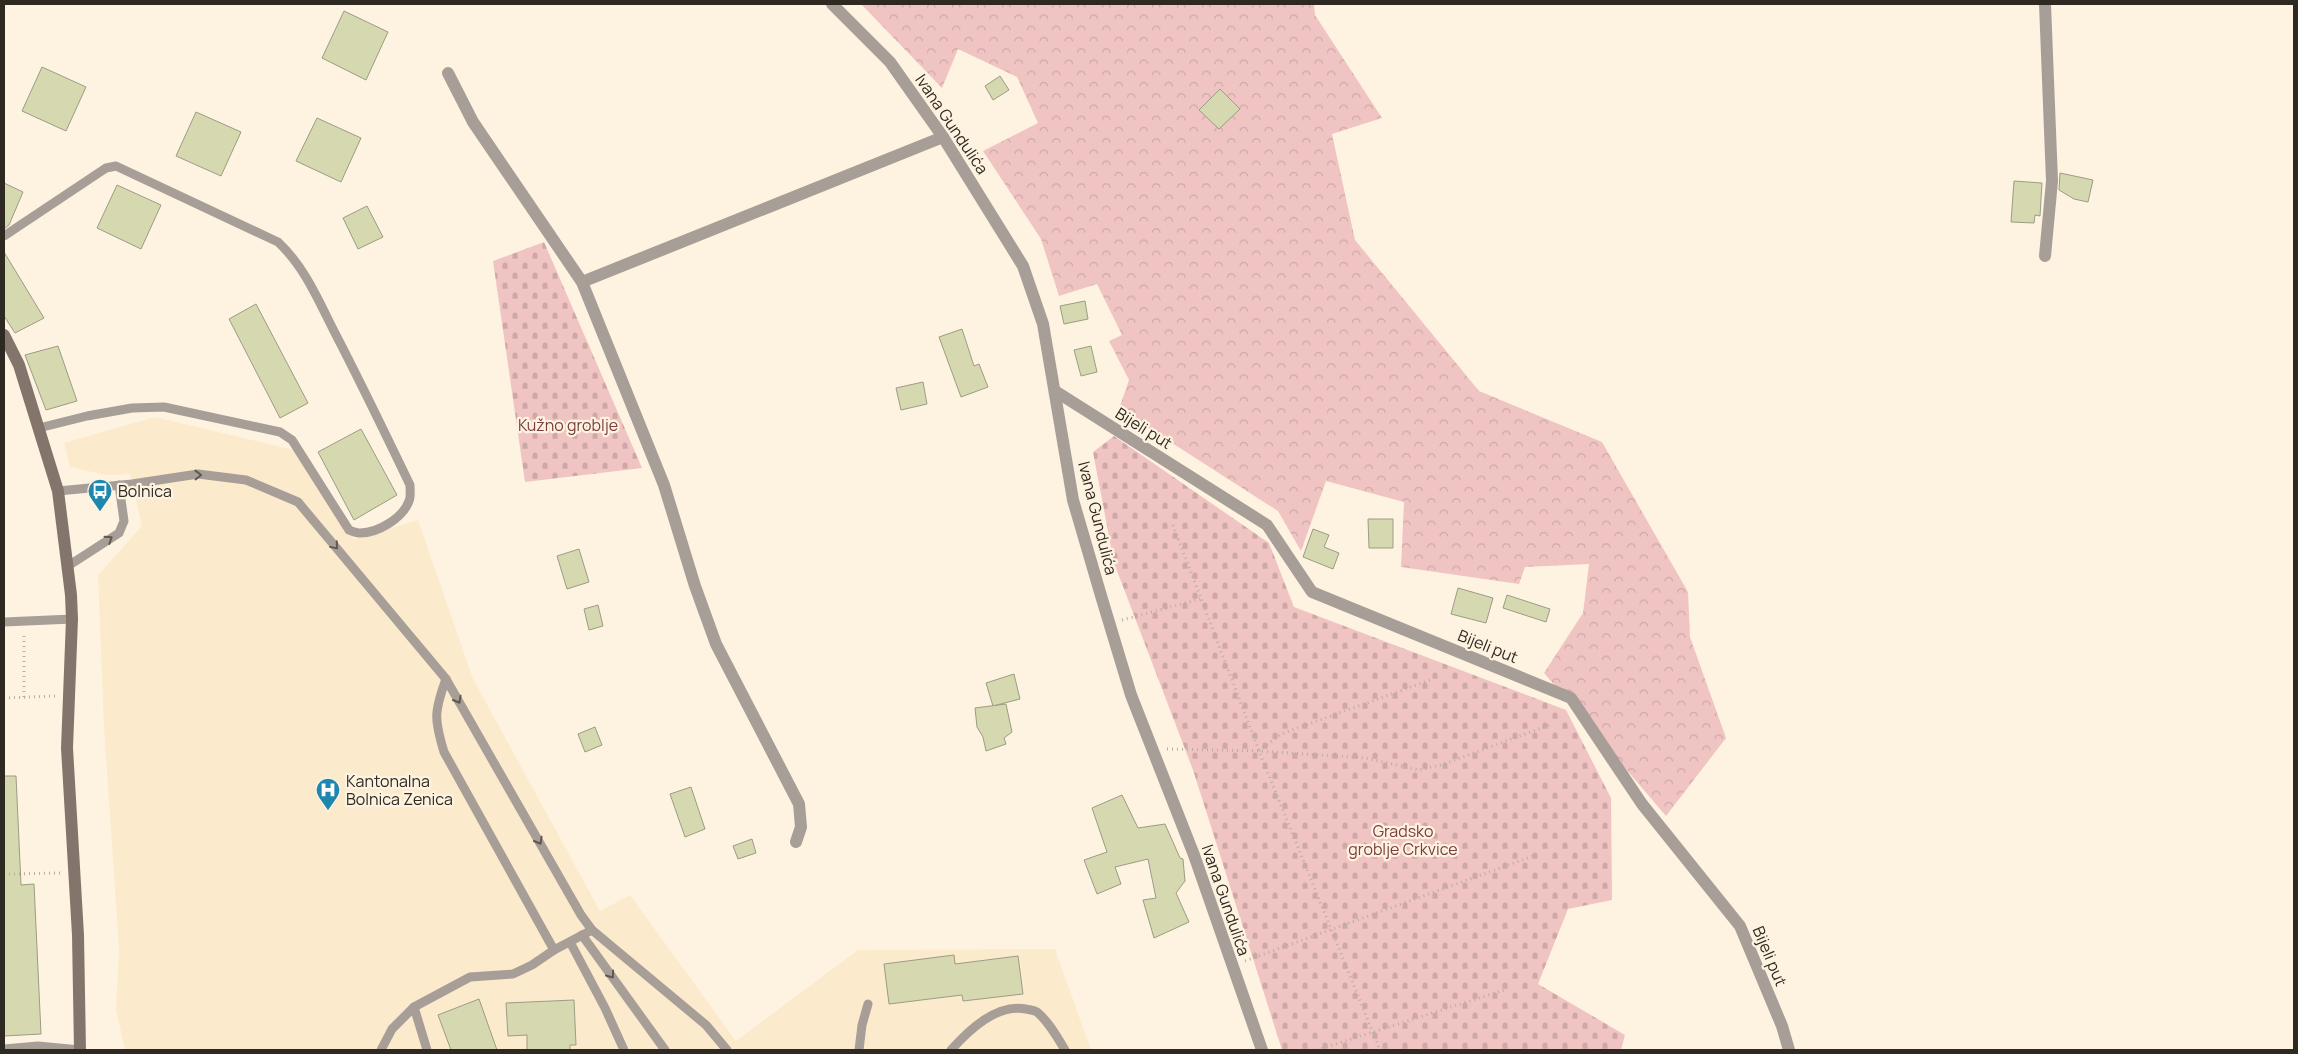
<svg xmlns="http://www.w3.org/2000/svg" width="2298" height="1054" font-family="Manrope,sans-serif">
<style>
.built{fill:#fceacc}
.forest{fill:url(#forest-crowns)}
.cemetery{fill:url(#cemetery-stones)}
.building{fill:#d6d8af;stroke:#9b9c85}
.lines{fill:none;stroke-linecap:round;stroke-linejoin:round}
.path{stroke:#b8afa0;stroke-width:3;stroke-dasharray:1 4;stroke-linecap:butt}
.lane{stroke:#a89e98;stroke-width:9}
.street{stroke:#a89e98;stroke-width:12}
.secondary{stroke:#84756c;stroke-width:12}
.oneway{stroke:#5f5851}
.labels{text-anchor:middle;stroke-width:4.5;stroke-linejoin:round;paint-order:stroke}
.street-label{font-size:16px;fill:#2e2921;stroke:#fef3e1}
.park-label{font-size:16px;fill:#7b3d3e;stroke:#fef3e1}
.poi-label{font-size:16px;fill:#2e2921;stroke:#fef3e1;text-anchor:start}
</style>
<defs>
<pattern id="forest-crowns" width="20" height="18" patternUnits="userSpaceOnUse" patternTransform="scale(1.25)"><rect width="20" height="18" fill="#f0c4c3"/><path d="M2 6a3 3 0 1 1 6 0M12 15a3 3 0 1 1 6 0" fill="none" stroke="#cea8a7"/></pattern>
<pattern id="cemetery-stones" width="16" height="16" patternUnits="userSpaceOnUse" patternTransform="scale(1.25)"><rect width="16" height="16" fill="#f0c4c3"/><path d="M2 7V4a2 2 0 0 1 4 0v3zM10 15v-3a2 2 0 0 1 4 0v3z" fill="#cea8a7"/></pattern>
</defs>
<rect width="100%" height="100%" fill="#fef3e1"/>
<polygon class="built" points="155,417 294,450 354,539 418,520 473,679 600,911 630,895 736,1041 858,950 1055,949 1091,1050 125,1050 116,1010 119,948 104,727 98,575 142,526 130,474 106,475 70,467 64,443"/>
<polygon class="forest" points="861,4 1314,4 1315,15 1382,118 1332,134 1355,240 1479,391 1602,442 1688,592 1690,637 1726,738 1666,816 1544,673 1583,613 1589,564 1525,567 1519,584 1401,567 1404,502 1326,481 1301,551 1278,511 1119,409 1129,380 1109,341 1122,335 1097,284 1059,296 1041,239 983,151 1038,123 1017,77 958,49 942,88"/>
<g class="cemetery">
<polygon points="544,242 642,468 525,482 493,261"/>
<polygon points="1114,436 1269,543 1294,607 1566,710 1611,798 1612,900 1568,909 1538,984 1625,1035 1621,1050 1282,1050 1193,770 1114,563 1093,452"/>
</g>
<g class="building">
<polygon points="344,11 388,32 366,80 322,58"/>
<polygon points="42,67 86,87 66,131 22,111"/>
<polygon points="1000,76 1009,90 993,100 985,86"/>
<polygon points="1220,89 1240,109 1219,129 1199,110"/>
<polygon points="196,112 241,132 221,176 176,156"/>
<polygon points="317,118 361,138 341,182 296,161"/>
<polygon points="2060,173 2093,180 2088,202 2074,199 2059,190"/>
<polygon points="2014,181 2042,183 2040,216 2035,215 2034,223 2011,222"/>
<polygon points="4,183 23,192 9,225 4,229"/>
<polygon points="117,185 161,205 141,249 97,228"/>
<polygon points="367,206 383,237 358,249 343,218"/>
<polygon points="4,252 44,318 15,333 4,316"/>
<polygon points="1085,301 1088,319 1064,324 1060,306"/>
<polygon points="256,304 308,403 280,418 229,319"/>
<polygon points="962,329 974,366 979,364 988,387 961,397 939,337"/>
<polygon points="58,346 77,401 46,410 25,355"/>
<polygon points="1091,346 1097,372 1081,376 1074,350"/>
<polygon points="923,382 927,404 901,410 896,388"/>
<polygon points="361,429 397,495 354,520 318,452"/>
<polygon points="1368,519 1393,519 1393,548 1369,548"/>
<polygon points="1313,529 1329,535 1324,547 1339,553 1333,569 1303,557"/>
<polygon points="579,549 589,582 567,589 557,556"/>
<polygon points="1458,588 1493,598 1486,623 1451,614"/>
<polygon points="1507,595 1550,609 1546,622 1503,608"/>
<polygon points="598,605 603,626 589,630 584,609"/>
<polygon points="1014,674 1020,699 993,706 986,683"/>
<polygon points="1006,704 1012,732 1004,738 1006,744 986,751 983,737 977,727 975,708"/>
<polygon points="595,727 602,745 585,752 578,734"/>
<polygon points="4,776 16,776 21,885 34,884 41,1034 4,1036"/>
<polygon points="691,787 705,829 685,837 670,794"/>
<polygon points="1122,795 1138,828 1165,824 1180,858 1183,859 1185,881 1176,893 1189,922 1154,938 1143,900 1156,898 1148,859 1115,867 1121,884 1097,894 1084,860 1107,852 1092,808"/>
<polygon points="752,839 756,853 738,859 733,846"/>
<polygon points="954,955 955,964 1018,956 1023,994 963,1001 962,995 889,1004 884,964"/>
<polygon points="479,999 497,1050 451,1050 438,1015"/>
<polygon points="574,1000 576,1045 570,1045 570,1050 527,1050 527,1035 508,1036 506,1003"/>
</g>
<g class="lines">
<g class="path">
<polyline points="1173,525 1259,751 1380,1050"/>
<polyline points="1122,620 1201,599"/>
<polyline points="24,697 24,632"/>
<polyline points="4,698 56,696"/>
<polyline points="1167,749 1259,751 1365,758 1419,770 1444,764 1552,724"/>
<polyline points="1259,751 1281,734 1433,679"/>
<polyline points="4,874 61,873"/>
<polyline points="1245,961 1533,856"/>
<polyline points="1317,1050 1504,990"/>
</g>
<g class="lane">
<path d="M4 236 106 168 116 166 278 242C305 267 319 302 336 335 362 385 386 435 410 485 410 490 411 497 409 501 403 518 378 533 360 533 357 533 352 531 349 530L292 440 280 432 164 407 132 408 87 416 39 428"/>
<polyline points="58,491 132,484 198,474 246,480 298,502 446,679 581,915 592,930 706,1025 727,1050"/>
<polyline points="68,566 119,533 124,521 119,485"/>
<polyline points="4,622 72,619"/>
<path d="M446 679C434 712 434 719 444 752L554 950"/>
<polyline points="582,935 665,1050"/>
<polyline points="570,942 605,1008 624,1050"/>
<polyline points="414,1007 427,1050"/>
<polyline points="4,1049 38,1046 80,1050"/>
<polyline points="381,1050 392,1029 414,1007 470,977 513,974 532,965 554,950 592,930"/>
<polyline points="859,1050 862,1025 868,1004"/>
<path d="M951 1050C969 1030 997 1003 1026 1009 1030 1010 1034 1010 1037 1012 1049 1022 1057 1037 1065 1050"/>
</g>
<g class="street">
<polyline points="832,4 890,62 943,137 1023,266 1043,324 1073,500 1102,599 1131,695 1194,855 1262,1050"/>
<polyline points="2045,4 2052,181 2045,256"/>
<polyline points="448,73 473,122 582,282 664,485 695,586 716,644 799,804 801,827 796,842"/>
<polyline points="582,282 943,137"/>
<polyline points="1055,391 1267,525 1312,592 1571,698 1642,804 1740,926 1782,1026 1789,1050"/>
</g>
<polyline class="secondary" points="4,335 19,365 58,491 71,595 72,619 67,748 78,935 80,1050"/>
</g>
<defs><path id="oneway-chevron" d="M-2-3.5L2.5 0L-2 3.5" fill="none" stroke-width="1.6" stroke-linecap="round" stroke-linejoin="round" transform="scale(1.25)"/></defs>
<g class="oneway">
<use href="#oneway-chevron" transform="translate(198 475) rotate(-1)"/>
<use href="#oneway-chevron" transform="translate(109 539) rotate(-33)"/>
<use href="#oneway-chevron" transform="translate(335 546) rotate(50)"/>
<use href="#oneway-chevron" transform="translate(458 700) rotate(60)"/>
<use href="#oneway-chevron" transform="translate(539 841) rotate(60)"/>
<use href="#oneway-chevron" transform="translate(611 975) rotate(54)"/>
</g>
<defs>
<symbol id="bus-pin" viewBox="-11 -11 22 30"><path d="M0 17L-7.5 6A9.5 9.5 0 1 1 7.5 6Z" fill="#1e87af" stroke="#fef3e1"/><path d="M-5-6H5V4H4V6H2V4H-2V6H-4V4H-5ZM-3.5-4V0h7V-4ZM-3.5 1.2v1.5H-2V1.2ZM2 1.2v1.5H3.5V1.2Z" fill="#fff"/></symbol>
<symbol id="hospital-pin" viewBox="-11 -11 22 30"><path d="M0 17L-7.5 6A9.5 9.5 0 1 1 7.5 6Z" fill="#1e87af" stroke="#fef3e1"/><path d="M-5-5h3v3.5h4V-5h3V5h-3V1.5h-4V5h-3Z" fill="#fff"/></symbol>
</defs>
<g fill-rule="evenodd">
<use href="#bus-pin" x="86" y="477" width="28" height="38"/>
<use href="#hospital-pin" x="314" y="776" width="28" height="38"/>
</g>
<g class="labels">
<g class="street-label">
<text transform="translate(952 124) rotate(56)" y="6">Ivana Gundulića</text>
<text transform="translate(1144 428) rotate(32)" y="6">Bijeli put</text>
<text transform="translate(1098 518) rotate(76)" y="6">Ivana Gundulića</text>
<text transform="translate(1488 646) rotate(22)" y="6">Bijeli put</text>
<text transform="translate(1226 900) rotate(71)" y="6">Ivana Gundulića</text>
<text transform="translate(1770 956) rotate(67)" y="6">Bijeli put</text>
</g>
<g class="park-label">
<text x="568" y="431">Kužno groblje</text>
<text x="1403" y="837">Gradsko<tspan x="1403" dy="18">groblje Crkvice</tspan></text>
</g>
<g class="poi-label">
<text x="118" y="497">Bolnica</text>
<text x="346" y="787">Kantonalna<tspan x="346" dy="18">Bolnica Zenica</tspan></text>
</g>
</g>
<rect width="2298" height="1054" fill="none" stroke="#2e2921" stroke-width="10"/>
</svg>
